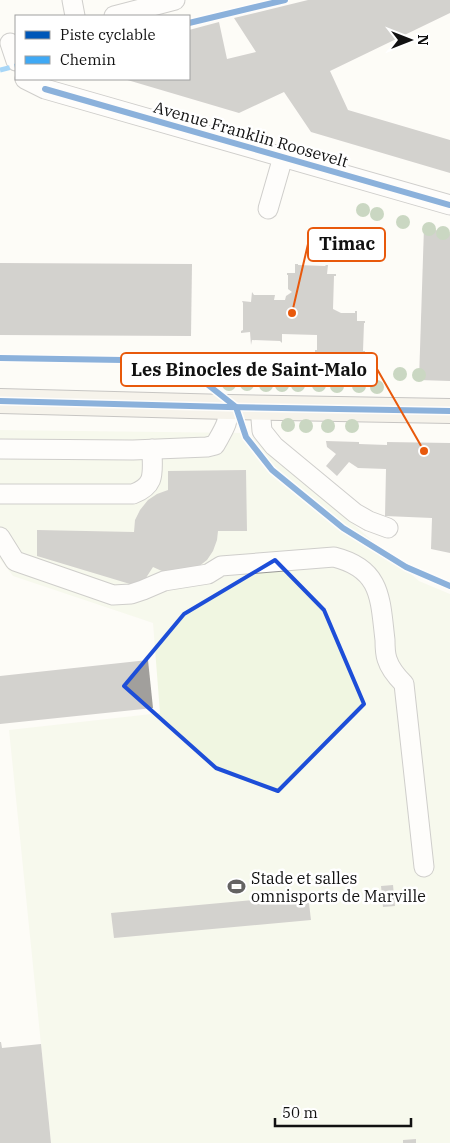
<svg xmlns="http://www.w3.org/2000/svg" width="450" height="1143" font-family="'IBM Plex Serif',serif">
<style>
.pitch{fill:#f0f6e1}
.building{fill:#a19f9c}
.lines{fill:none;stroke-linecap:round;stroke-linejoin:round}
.minor-casing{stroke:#979795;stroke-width:21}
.major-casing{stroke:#858482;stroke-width:26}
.minor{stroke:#fffffe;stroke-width:19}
.major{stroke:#ede9dc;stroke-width:24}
.quiet{stroke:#3fa9f5;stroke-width:5;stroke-dasharray:10 5;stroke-linecap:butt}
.cycleway-casing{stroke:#fff;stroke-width:9}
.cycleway{stroke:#0057b8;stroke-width:6}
.tree{fill:#8cac80}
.marked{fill:none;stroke:#1d4ed8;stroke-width:4;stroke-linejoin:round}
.labels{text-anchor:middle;stroke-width:5;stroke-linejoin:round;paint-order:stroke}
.street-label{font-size:16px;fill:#111;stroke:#fff}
.poi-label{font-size:16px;fill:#111;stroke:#fff;text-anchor:start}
.leader{fill:none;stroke:#e8590c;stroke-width:2}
.callout-dot{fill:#e8590c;stroke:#fff;stroke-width:2}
.callout{fill:#fff;stroke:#e8590c;stroke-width:2}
.callout-label{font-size:18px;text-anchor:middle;font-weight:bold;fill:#111}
</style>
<rect width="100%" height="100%" fill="#fdfcf7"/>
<polygon class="pitch" points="0,430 248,433 419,581 450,594 450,1143 51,1143 9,730 160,713 153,623 13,576 0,559"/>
<g class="building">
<polygon points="308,0 450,0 450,13 330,71 348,110 450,140 450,173 311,132 284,92 239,113 124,79 189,79 189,30 219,22 227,59 256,52 234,18"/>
<polygon points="424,227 450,234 450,381 419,380"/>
<polygon points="0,263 192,264 191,336 0,335"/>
<polygon points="295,264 298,264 298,265 325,266 326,265 328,265 327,274 336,274 336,276 334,276 333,309 341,313 355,313 355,311 357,311 357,321 365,321 365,323 364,323 363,351 365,351 365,353 356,352 356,362 354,362 354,360 326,359 326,362 324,362 324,352 315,352 315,350 317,350 317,335 282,334 282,343 280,341 252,340 251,345 250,332 241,333 241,331 243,330 243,303 242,301 251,302 252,292 254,295 275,295 274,300 285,300 286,296 292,292 288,289 288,275 287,275 287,273 295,273"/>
<polygon points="326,441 359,442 359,444 387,445 387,442 450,443 450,553 431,549 432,518 385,516 386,469 358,468 349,462 337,476 326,466 336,454 327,447"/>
<polygon points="246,470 247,531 218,531 217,540 213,551 207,560 198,567 164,572 153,567 140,587 37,556 37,530 134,532 135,520 140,510 148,500 157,494 168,490 168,471"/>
<polygon points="148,660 153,708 0,724 0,676"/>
<polygon points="393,885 395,906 383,907 381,886"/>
<polygon points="308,895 311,920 114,938 111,913"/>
<polygon points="0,1042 1,1042 2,1048 41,1044 51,1143 0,1143"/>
<polygon points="416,1139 416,1143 403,1143 403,1140"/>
</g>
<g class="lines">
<defs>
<g id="minor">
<polyline points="72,0 75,16"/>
<polyline points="114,16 175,0"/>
<polyline points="10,43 16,61"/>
<polyline points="25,79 45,89 450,205"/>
<polyline points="268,209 283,157"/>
<polyline points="260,407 262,431 274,446 355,513 369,521 388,528"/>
<path d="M0 449 133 450 207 447 215 445C222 432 230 422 228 407"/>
<path d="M0 494H133C157 485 152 472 152 449"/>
<path d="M0 537 15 561 113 595 131 594 143 590 164 581 208 574 221 566 334 557C382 569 380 599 385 640 385 646 385 653 387 659 390 669 397 677 404 684L424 867"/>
</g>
<polyline id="major" points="0,401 228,407 450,411"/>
</defs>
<use href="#minor" class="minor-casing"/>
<use href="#major" class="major-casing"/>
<use href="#minor" class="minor"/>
<use href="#major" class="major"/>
<polyline class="quiet" points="0,70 16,66"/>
<defs>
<g id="cycleway">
<polyline points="189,23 285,0"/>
<polyline points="45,89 450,205"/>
<polyline points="0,358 184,361 198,377 236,407 246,437 272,470 343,528 406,567 450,586"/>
<polyline points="0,401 228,407 450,411"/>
</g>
</defs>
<use href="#cycleway" class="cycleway-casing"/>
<use href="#cycleway" class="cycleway"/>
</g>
<g class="tree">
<circle cx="363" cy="210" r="7"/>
<circle cx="377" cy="214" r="7"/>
<circle cx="403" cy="222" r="7"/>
<circle cx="429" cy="229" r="7"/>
<circle cx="443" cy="233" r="7"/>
<circle cx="400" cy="374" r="7"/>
<circle cx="419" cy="375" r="7"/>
<circle cx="229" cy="384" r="7"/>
<circle cx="247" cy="384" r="7"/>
<circle cx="266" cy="385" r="7"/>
<circle cx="282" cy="385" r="7"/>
<circle cx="298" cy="385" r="7"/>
<circle cx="319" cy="385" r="7"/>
<circle cx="337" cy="386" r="7"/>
<circle cx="359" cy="386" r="7"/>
<circle cx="377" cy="387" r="7"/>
<circle cx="288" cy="425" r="7"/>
<circle cx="306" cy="426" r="7"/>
<circle cx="328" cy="426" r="7"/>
<circle cx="352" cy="426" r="7"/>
</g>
<path d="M0 0H450V1143H0ZM275 560 324 610 364 704 278 791 216 768 124 686 184 614Z" fill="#fdfcf7" fill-opacity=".55" fill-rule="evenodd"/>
<path class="marked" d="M275 560 324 610 364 704 278 791 216 768 124 686 184 614Z"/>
<defs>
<symbol id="stadium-bare" viewBox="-9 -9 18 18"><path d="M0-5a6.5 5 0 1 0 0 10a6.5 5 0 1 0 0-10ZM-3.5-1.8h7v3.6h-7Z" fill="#646362" stroke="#fff" stroke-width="2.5" paint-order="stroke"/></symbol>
</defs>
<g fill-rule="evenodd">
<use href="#stadium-bare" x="224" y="874" width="25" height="25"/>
</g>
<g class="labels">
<g class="street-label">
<text transform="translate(251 134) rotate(16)" y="6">Avenue Franklin Roosevelt</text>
</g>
<g class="poi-label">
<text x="251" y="884">Stade et salles<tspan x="251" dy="18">omnisports de Marville</tspan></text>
</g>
</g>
<path class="leader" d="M292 313L308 244M424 451L377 369"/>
<g class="callout-dot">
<circle cx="292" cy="313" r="5"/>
<circle cx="424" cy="451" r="5"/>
</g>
<g class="callout">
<rect x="308" y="228" width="77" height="33" rx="5"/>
<rect x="121" y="353" width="256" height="33" rx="5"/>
</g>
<g class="callout-label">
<text x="347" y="250">Timac</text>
<text x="249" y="376">Les Binocles de Saint-Malo</text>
</g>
<rect x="15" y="15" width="175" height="65" fill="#ffffff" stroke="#a0a0a0"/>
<rect x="25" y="31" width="25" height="8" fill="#0057b8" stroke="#a0a0a0"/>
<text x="60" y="40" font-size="15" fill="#111111">Piste cyclable</text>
<rect x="25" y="56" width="25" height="8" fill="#3fa9f5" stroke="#a0a0a0"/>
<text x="60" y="65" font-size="15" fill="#111111">Chemin</text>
<g transform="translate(410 40) rotate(90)" stroke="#ffffff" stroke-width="4" paint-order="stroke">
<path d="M0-4L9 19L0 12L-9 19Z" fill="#111111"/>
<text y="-8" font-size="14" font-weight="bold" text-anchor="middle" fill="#111111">N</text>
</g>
<path d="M275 1118v8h136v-8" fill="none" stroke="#111111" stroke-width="2.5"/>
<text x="282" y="1118" font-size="15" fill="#111111" stroke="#ffffff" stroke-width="4" paint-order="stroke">50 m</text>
</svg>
